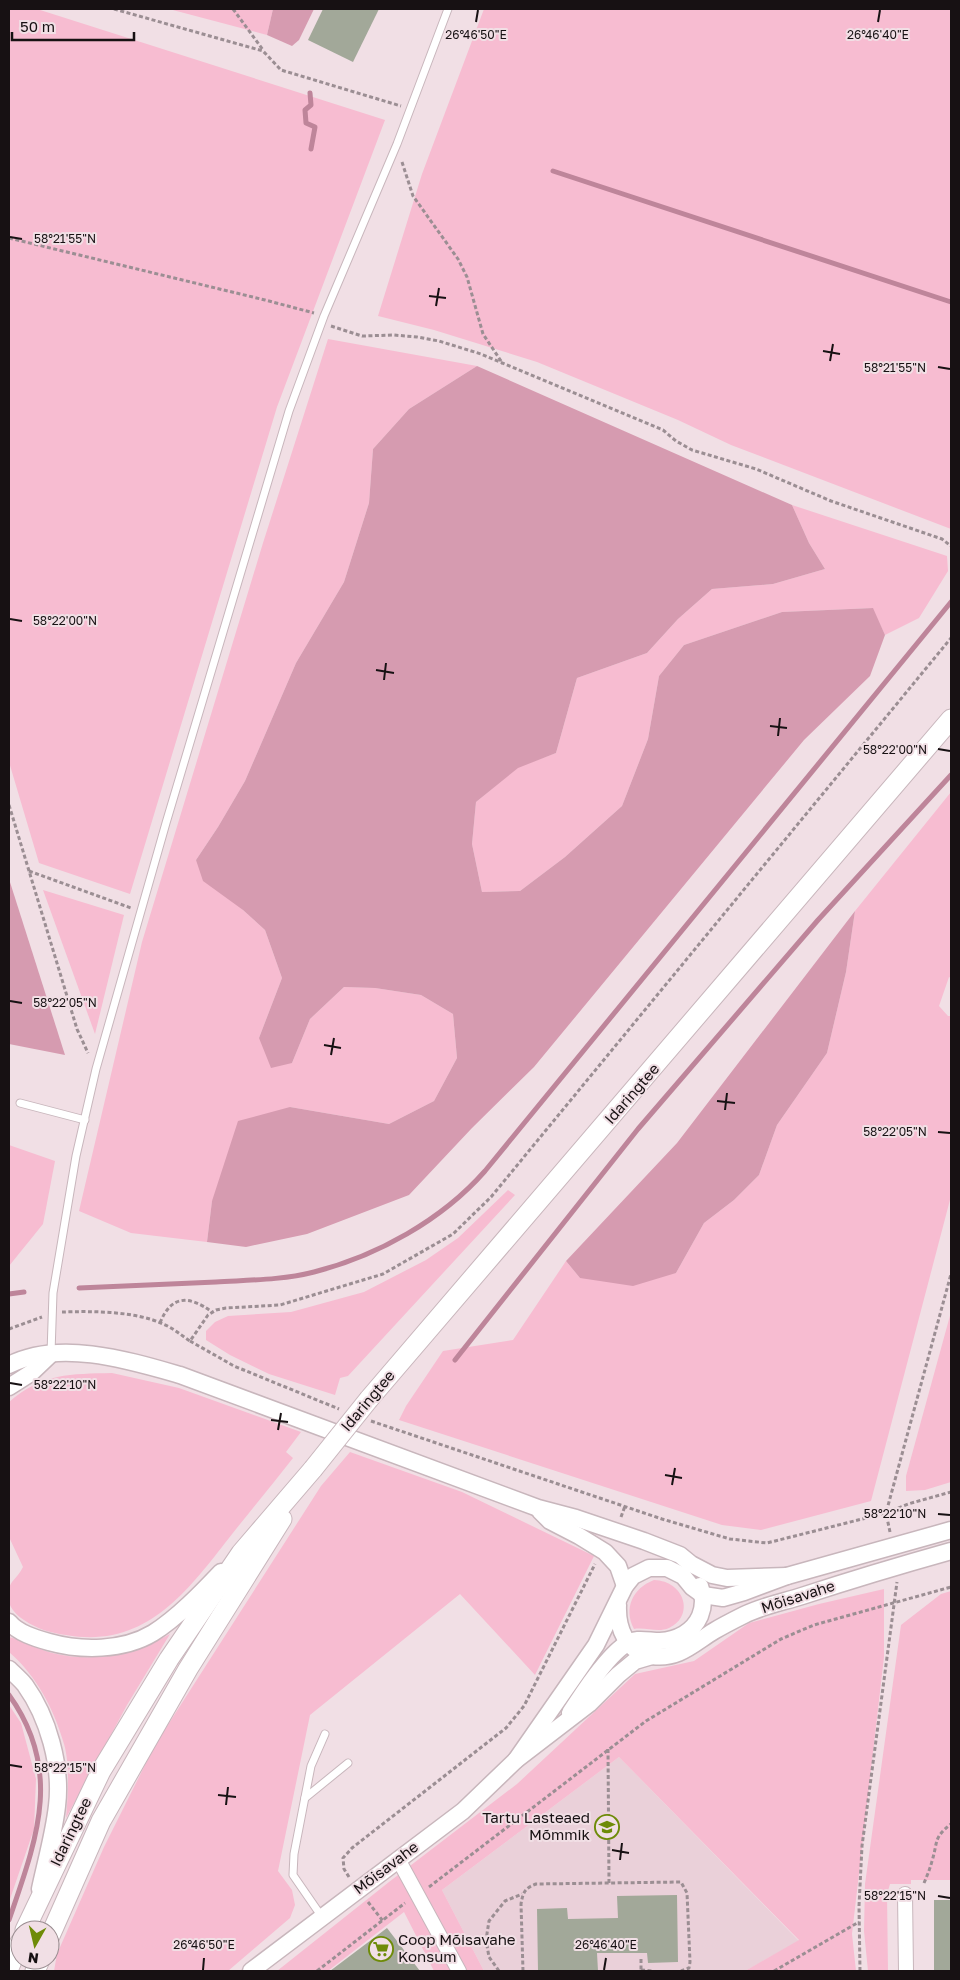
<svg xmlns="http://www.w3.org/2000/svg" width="960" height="1980" font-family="'Golos Text',sans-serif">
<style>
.built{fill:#ead0d9}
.green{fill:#f7bcd1}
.forest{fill:#d69bb0}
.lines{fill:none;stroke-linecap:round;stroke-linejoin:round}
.stream{stroke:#be859a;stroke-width:5}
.building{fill:#a2a899}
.service-casing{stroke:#c8b6bc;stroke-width:9}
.minor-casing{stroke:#c8b6bc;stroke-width:16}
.tertiary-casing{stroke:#c8b6bc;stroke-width:19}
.secondary-casing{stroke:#c8b6bc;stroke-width:21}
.path{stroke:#9b8e93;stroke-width:3;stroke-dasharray:4 2.5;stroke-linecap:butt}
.service{stroke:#fff;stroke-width:7}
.minor{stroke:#fff;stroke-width:14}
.tertiary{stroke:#fff;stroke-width:16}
.secondary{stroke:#fff;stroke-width:19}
.secondary-bridge-casing{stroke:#c8b6bc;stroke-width:21;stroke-linecap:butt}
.secondary-bridge{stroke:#fff;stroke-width:19}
.ticks{fill:none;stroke:#171113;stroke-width:2}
.labels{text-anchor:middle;stroke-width:4;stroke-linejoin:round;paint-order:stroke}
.street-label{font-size:15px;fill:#171113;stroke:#f1dfe5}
.poi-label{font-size:15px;fill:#171113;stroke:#f1dfe5;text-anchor:end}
.ticks-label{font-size:12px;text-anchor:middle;fill:#171113;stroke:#f1dfe5;stroke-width:4;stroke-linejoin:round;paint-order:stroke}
</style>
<rect width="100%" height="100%" fill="#f1dfe5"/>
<polygon class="built" points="619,1757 799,1941 745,1971 484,1971 442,1890"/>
<g class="green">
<polygon points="9,9 37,9 385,120 277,407 130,894 39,863 9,762"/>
<polygon points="169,9 273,9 267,35"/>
<polygon points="484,9 951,9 951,529 731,445 678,420 537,362 434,330 378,316 422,174"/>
<polygon points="328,339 477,366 409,409 373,449 369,503 344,582 296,663 245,781 218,827 196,860 243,910 265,930 282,978 259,1038 292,1063 310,1019 344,987 375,988 421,995 453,1014 457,1058 434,1101 389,1124 290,1107 212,1201 207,1242 131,1233 79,1211 142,942 263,543"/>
<polygon points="792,505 947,556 948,571 919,618 885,635 872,608 782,612 684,645 659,676 648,739 622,806 565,857 520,891 482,892 472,844 476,802 518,767 556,753 577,678 647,653 678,619 712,589 773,584 825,569 809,543"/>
<polygon points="951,792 951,978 949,977 939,1006 948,1016 951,1016 951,1196 871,1501 761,1530 722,1525 399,1420 406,1406 443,1351 513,1340 566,1261 580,1278 676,1273 704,1223 734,1200 759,1175 777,1125 827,1053 846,972 855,911"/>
<polygon points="43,890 124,915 95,1034"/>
<polygon points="9,1145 55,1161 43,1224 9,1266"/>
<polygon points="508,1190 515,1195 348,1376 340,1378 335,1395 269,1374 230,1355 206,1340 206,1331 215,1322 228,1316 291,1312 364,1292 426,1260 458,1238"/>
<polygon points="951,1312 951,1482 925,1490 906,1491 906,1476"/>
<path d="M112 1373 179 1388 301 1432 286 1452 293 1458C272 1485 250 1511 229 1538 186 1593 145 1649 66 1635 51 1633 37 1629 24 1620 11 1612 2 1597 12 1582 16 1577 20 1573 23 1567L9 1537V1402C42 1373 71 1374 112 1373Z"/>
<polygon points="350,1452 462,1492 594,1556 535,1675 460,1594 310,1715 278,1871 292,1890 295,1905 290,1918 228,1971 54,1971 57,1954 104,1847 155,1745 321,1486"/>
<path d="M654 1580C685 1581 695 1616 669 1628 658 1633 646 1627 634 1629 623 1608 633 1588 654 1580Z"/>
<polygon points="884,1589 884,1657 852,1934 856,1971 745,1971 799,1940 619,1757 442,1890 484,1971 434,1971 404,1912 328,1971 277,1971 389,1882 517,1784 635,1674 694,1661 749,1623 819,1604"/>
<polygon points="951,1591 951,1880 911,1880 911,1884 890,1884 887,1894 888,1971 868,1971 864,1931 865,1884 901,1625 941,1594"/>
<path d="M170 1634 127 1705 66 1818C68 1797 70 1764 64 1744 54 1709 36 1675 9 1652V1637C24 1640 37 1649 52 1653 79 1660 113 1658 139 1649 150 1645 160 1639 170 1634Z"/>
<polygon points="9,1705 21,1723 36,1779 34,1829 9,1902"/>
</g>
<g class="forest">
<polygon points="273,9 314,9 299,40 292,46 267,35"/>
<polygon points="477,366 792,505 809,543 825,569 773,584 712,589 678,619 647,653 577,678 556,753 518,768 476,802 472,844 482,892 520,891 565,857 622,806 648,739 659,676 684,645 782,612 873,608 885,635 870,676 804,740 534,1067 472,1128 409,1195 307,1234 246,1247 207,1242 212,1201 238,1121 290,1107 389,1124 434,1101 457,1058 453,1014 421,995 375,988 344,987 310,1019 292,1063 271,1068 259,1038 282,978 265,930 243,910 203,881 196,860 218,827 245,781 296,663 344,582 369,503 373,449 409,409"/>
<polygon points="9,879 65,1055 9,1044"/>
<polygon points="855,911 846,972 827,1053 777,1125 759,1175 734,1200 704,1223 676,1273 633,1286 580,1278 566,1261 677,1143"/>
</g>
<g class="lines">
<g class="stream">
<polyline points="310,93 311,105 305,110 306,123 315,127 311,149"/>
<polyline points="553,171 951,302"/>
<path d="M79 1288C125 1286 170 1284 216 1282 248 1280 283 1280 314 1272 377 1256 442 1220 485 1171L951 602"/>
<polyline points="9,1294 24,1292"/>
<polyline points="455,1360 638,1129 818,920 951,775"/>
<path d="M9 1695C64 1771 36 1841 9 1920"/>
</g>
</g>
<g class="building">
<polygon points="323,9 379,9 353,62 308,40"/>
<polygon points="677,1895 678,1962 648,1963 647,1953 597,1953 598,1971 538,1971 537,1909 567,1908 568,1919 618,1918 617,1896"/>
<rect x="934" y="1900" width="17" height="71"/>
<polygon points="387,1928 420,1971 330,1971"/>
</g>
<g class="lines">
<defs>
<g id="service">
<polyline points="20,1103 85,1120"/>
<polyline points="51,1353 53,1293 76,1156 96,1069 166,823 289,411 324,316 397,144 448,9"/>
<polyline points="305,1798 348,1763"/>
<polyline points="322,1917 293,1875 294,1854 311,1766 325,1734"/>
</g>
<g id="minor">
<polyline points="398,1859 459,1971"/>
<polyline points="905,1894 906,1971"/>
</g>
<g id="tertiary">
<path d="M9 1365C59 1339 128 1360 180 1375L538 1508 576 1518 644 1541 680 1555 691 1564 712 1575 727 1578 787 1576"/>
<polyline points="9,1387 31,1373 51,1354"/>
<polyline points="540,1511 550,1521 579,1536 605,1552 618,1566 625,1586"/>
<path d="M618 1605C617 1628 626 1652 652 1656 679 1660 694 1643 714 1631 724 1625 734 1620 744 1615 762 1606 783 1602 802 1596 851 1580 901 1565 951 1551"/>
<path d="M9 1622C18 1633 35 1638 49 1642 81 1651 123 1651 153 1633 177 1618 202 1592 221 1572"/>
<path d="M9 1669C14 1674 20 1679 25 1685 48 1717 62 1766 57 1806 54 1833 46 1861 40 1889"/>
<path d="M570 1713C583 1693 607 1656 626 1644 636 1637 648 1641 660 1641 677 1640 693 1632 700 1616 704 1606 704 1596 700 1586"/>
<polyline points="516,1760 596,1645 625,1586 633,1576 649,1568 667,1568 683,1576 692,1587 703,1595 723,1598 744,1592 787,1576 951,1530"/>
<polyline points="251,1971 463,1811 516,1760 589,1704 618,1675 635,1661 652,1656"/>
</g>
<g id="secondary">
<polyline points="369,1399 951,719"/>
<polyline points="25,1930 101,1771 169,1659 241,1553 313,1469"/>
<polyline points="50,1936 101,1821 188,1669 282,1519"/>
<polyline points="9,1968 20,1942"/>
<polyline points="35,1971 40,1960"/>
</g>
</defs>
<use href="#service" class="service-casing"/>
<use href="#minor" class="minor-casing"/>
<use href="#tertiary" class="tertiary-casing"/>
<use href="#secondary" class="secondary-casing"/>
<g class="path">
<polyline points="114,9 263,51 281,70 401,106"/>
<polyline points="233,9 263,50"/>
<polyline points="402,162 413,196 458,259 467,277 483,334 503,364"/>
<polyline points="9,238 265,300 314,313"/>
<polyline points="331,326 362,336 394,335 417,337 439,341 481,354 663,430 676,441 692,450 756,469 831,501 942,539 951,546"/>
<polyline points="9,805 77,1029 88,1053"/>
<polyline points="29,871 131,908"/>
<path d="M62 1312C92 1311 136 1311 163 1324 173 1328 181 1335 190 1341L208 1315 216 1310 226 1308 280 1305 383 1274 453 1234 491 1197 951 638"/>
<path d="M160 1323C171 1295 189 1295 212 1312"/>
<polyline points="9,1329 42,1317"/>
<polyline points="190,1341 234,1366 339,1409"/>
<polyline points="371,1421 662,1519 730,1539 767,1543 886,1513 951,1274"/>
<polyline points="621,1517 625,1506"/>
<polyline points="890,1532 886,1513 908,1504 951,1492"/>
<polyline points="608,1749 609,1883"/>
<polyline points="349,1877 344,1869 343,1858 352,1848 506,1728 524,1706 595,1564"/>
<path d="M924 1883C927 1876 930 1869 932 1861 938 1842 933 1838 951 1824"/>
<polyline points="429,1887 646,1721 781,1639 814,1625 951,1587"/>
<polyline points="368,1902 383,1921"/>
<polyline points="641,1959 641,1971"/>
<polyline points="641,1970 653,1971"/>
<polyline points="317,1971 405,1903"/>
<polyline points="499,1971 489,1957 486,1940 489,1921 505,1901 522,1894"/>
<path d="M523 1971 521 1904C523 1892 525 1888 536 1884L681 1882 687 1893 690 1962 689 1968 681 1971"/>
<polyline points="774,1971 859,1922"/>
<polyline points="860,1971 859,1906 862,1846 897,1582"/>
</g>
<use href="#service" class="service"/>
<use href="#minor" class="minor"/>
<use href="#tertiary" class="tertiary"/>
<use href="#secondary" class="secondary"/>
<defs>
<polyline id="secondary-bridge" points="313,1469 369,1399"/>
</defs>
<use href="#secondary-bridge" class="secondary-bridge-casing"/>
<use href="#secondary-bridge" class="secondary-bridge"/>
</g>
<path class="ticks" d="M476 22 478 10M878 22 880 10M10 237 22 239M429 296 446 298M436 306 439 288M823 351 840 354M830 361 833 344M938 367 950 369M10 619 22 621M376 670 394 673M384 680 386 663M770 726 787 728M778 736 780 718M938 749 950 751M10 1001 22 1003M324 1045 341 1048M331 1055 334 1038M717 1101 735 1103M725 1110 727 1093M938 1132 950 1133M10 1383 22 1385M271 1420 288 1422M278 1430 281 1413M665 1475 682 1478M672 1485 675 1468M938 1514 950 1515M10 1765 22 1767M218 1795 236 1797M226 1805 228 1787M612 1850 629 1853M620 1860 622 1843M938 1896 950 1898M203 1970 204 1958M604 1970 606 1958"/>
<defs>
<symbol id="school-ring" viewBox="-11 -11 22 22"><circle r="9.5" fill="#f1dfe5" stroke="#6e8b08" stroke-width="1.5"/><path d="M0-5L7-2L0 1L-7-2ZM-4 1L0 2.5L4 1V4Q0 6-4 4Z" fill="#6e8b08"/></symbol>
<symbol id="supermarket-ring" viewBox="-11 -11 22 22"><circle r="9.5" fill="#f1dfe5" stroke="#6e8b08" stroke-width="1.5"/><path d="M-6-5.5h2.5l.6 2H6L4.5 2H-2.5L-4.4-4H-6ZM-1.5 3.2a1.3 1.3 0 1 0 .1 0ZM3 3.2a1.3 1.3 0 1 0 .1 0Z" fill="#6e8b08"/></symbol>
</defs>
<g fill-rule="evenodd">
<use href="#school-ring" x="593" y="1813" width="28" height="28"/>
<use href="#supermarket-ring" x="367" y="1935" width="28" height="28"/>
</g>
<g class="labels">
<g class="street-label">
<text transform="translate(632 1094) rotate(-49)" y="5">Idaringtee</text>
<text transform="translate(368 1401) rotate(-50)" y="5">Idaringtee</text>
<text transform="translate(798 1597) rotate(-18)" y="5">Mõisavahe</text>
<text transform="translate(71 1832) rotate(-64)" y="5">Idaringtee</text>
<text transform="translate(386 1868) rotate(-37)" y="5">Mõisavahe</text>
</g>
<g class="poi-label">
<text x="590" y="1823">Tartu Lasteaed<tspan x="590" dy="17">Mõmmik</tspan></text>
<text x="398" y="1945" text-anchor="start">Coop Mõisavahe<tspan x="398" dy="17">Konsum</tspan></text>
</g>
</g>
<g class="ticks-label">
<text x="476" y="39">26°46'50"E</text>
<text x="878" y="39">26°46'40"E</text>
<text x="65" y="243">58°21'55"N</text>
<text x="895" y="372">58°21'55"N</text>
<text x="65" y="625">58°22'00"N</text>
<text x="895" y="754">58°22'00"N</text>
<text x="65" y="1007">58°22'05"N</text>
<text x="895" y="1136">58°22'05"N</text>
<text x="65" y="1389">58°22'10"N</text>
<text x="895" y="1518">58°22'10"N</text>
<text x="65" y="1772">58°22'15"N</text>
<text x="895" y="1900">58°22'15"N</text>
<text x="204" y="1949">26°46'50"E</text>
<text x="606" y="1949">26°46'40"E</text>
</g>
<rect width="960" height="1980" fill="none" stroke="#171113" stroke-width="20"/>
<g transform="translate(35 1945) rotate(188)"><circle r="24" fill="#f1dfe5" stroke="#9a8d91"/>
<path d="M0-4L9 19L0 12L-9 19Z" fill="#6e8b08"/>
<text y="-8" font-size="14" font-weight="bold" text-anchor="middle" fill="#171113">N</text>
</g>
<path d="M12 32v8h122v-8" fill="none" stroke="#171113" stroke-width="2.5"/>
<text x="20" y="32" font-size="15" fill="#171113" stroke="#f1dfe5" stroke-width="4" paint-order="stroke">50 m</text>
</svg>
